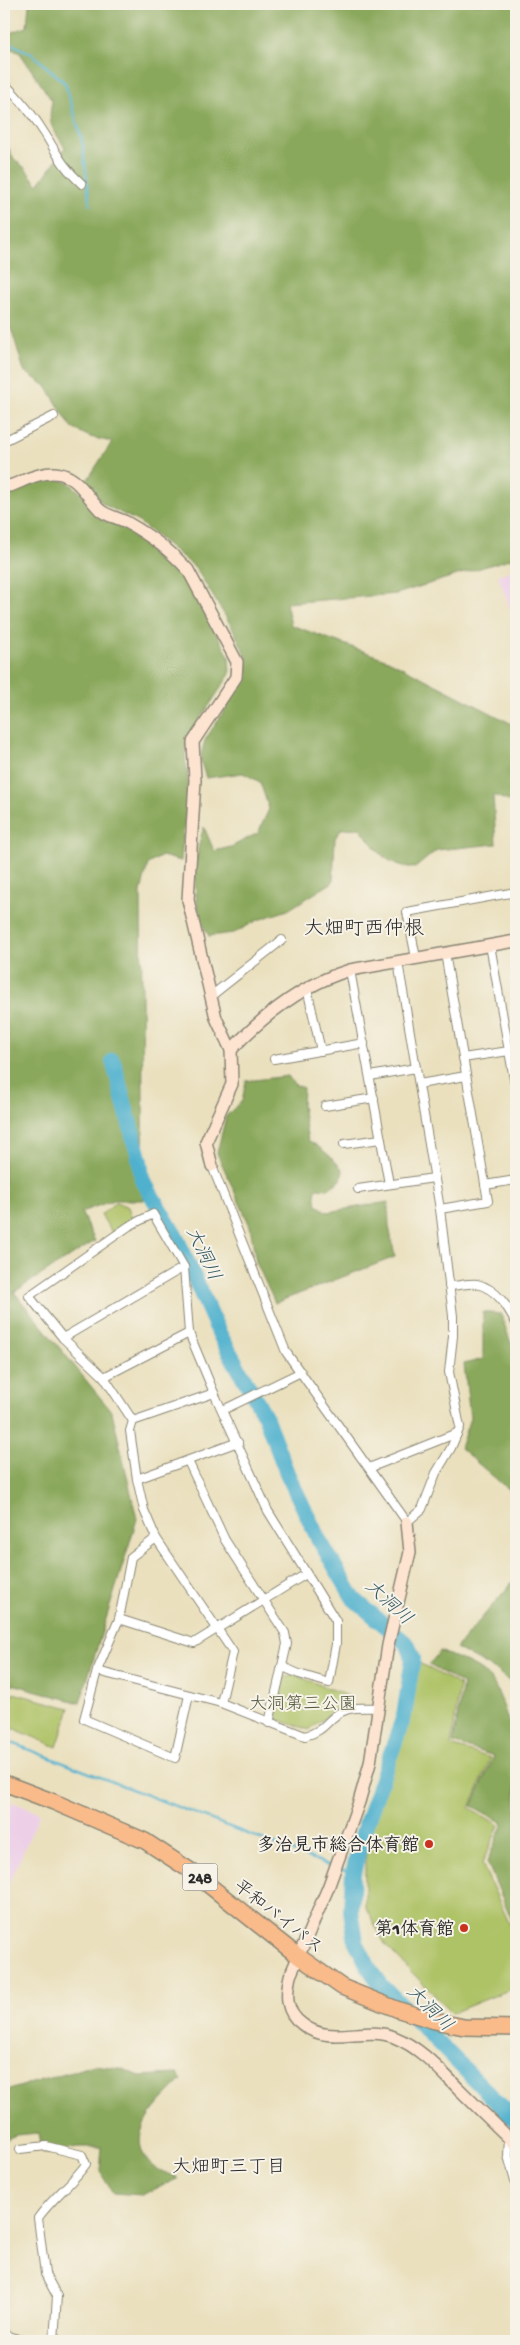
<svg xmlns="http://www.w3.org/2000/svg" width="520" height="2345" font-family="'Gochi Hand','Klee One',sans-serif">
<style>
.built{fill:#edd0e8}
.green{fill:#aec266;stroke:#6c7648}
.forest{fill:#8aa85b;stroke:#5a6a43}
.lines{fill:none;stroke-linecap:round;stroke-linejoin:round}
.stream{stroke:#4fb1ce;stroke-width:2.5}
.river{stroke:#4fb1ce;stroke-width:16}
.street-casing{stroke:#8a8674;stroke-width:10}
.secondary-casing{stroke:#8a8674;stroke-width:14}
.highway-casing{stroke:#8a8674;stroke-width:18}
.street{stroke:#fff;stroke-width:8}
.secondary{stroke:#fde4d1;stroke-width:11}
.highway{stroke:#fabb8b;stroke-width:15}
.poi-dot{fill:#c8321e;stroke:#f7f3e8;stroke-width:2}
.labels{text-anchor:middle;stroke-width:4;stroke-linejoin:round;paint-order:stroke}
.shield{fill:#f7f3e8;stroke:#686764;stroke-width:1}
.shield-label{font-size:16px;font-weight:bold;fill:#2b2b2b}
.park-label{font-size:18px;fill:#52583d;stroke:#f7f3e8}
.poi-label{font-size:18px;font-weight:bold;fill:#2b2b2b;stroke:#f7f3e8;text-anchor:end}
.street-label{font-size:18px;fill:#2b2b2b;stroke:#f7f3e8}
.water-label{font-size:19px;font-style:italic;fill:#385a64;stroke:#f7f3e8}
.neighbourhood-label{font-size:19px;fill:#2b2b2b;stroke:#f7f3e8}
.quarter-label{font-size:20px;fill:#2b2b2b;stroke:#f7f3e8}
</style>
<rect width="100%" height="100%" fill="#f7f3e8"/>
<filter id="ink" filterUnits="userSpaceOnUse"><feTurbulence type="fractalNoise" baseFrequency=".02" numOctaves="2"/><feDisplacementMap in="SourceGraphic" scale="10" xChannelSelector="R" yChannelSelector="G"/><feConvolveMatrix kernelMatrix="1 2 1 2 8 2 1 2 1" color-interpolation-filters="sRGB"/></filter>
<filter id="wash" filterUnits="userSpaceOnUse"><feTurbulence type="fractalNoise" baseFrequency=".0096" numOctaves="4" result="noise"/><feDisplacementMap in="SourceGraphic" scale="20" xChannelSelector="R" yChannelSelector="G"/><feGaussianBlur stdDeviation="1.12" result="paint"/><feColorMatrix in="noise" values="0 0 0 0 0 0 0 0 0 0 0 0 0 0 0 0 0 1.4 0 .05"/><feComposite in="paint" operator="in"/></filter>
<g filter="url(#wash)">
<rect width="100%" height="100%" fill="#eae0be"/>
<g class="built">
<polygon points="516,569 516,626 498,575"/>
<polygon points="4,1799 40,1813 4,1896"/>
</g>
<g class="green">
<polygon points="116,1202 128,1207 133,1221 113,1234 101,1215"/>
<polygon points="419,1663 460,1685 451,1746 491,1758 470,1808 499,1825 482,1864 516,1938 516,1987 452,2013 386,1946 365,1906 365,1861 370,1827 405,1720"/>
<polygon points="292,1674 351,1697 309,1730 276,1719 283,1679"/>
<polygon points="13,1693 70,1708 57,1747 5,1725"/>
</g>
<g class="forest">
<path d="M29 4H516V557L396 594 286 603 291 625 388 660 516 726V804L493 795 496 844 437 850 415 868C383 864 379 852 360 828L341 829 335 838 333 882 288 910 258 920 234 933 209 936C191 905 192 861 204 827L214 851 231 847 258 833 269 809 260 782 243 773 206 778 200 759 205 740 247 676V658L232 627 195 567 139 522 103 504 86 482 112 442 90 437 72 428 46 386 24 371 13 334 4 315V139L14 159 24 167 38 185 65 148C53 127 47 127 52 101L20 53 4 45V39L12 32 27 27Z"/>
<polygon points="57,478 69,483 80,492 101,520 126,527 167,557 184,574 229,656 230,674 187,739 185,755 188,784 181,861 162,856 148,864 141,892 144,1200 114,1200 81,1212 95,1241 14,1292 112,1412 137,1519 80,1703 5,1682 4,1684 4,490"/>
<path d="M288 1076 294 1084 303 1088 302 1106 308 1140C321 1148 334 1158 343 1171L341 1180 328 1189 317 1188 315 1193 317 1205 328 1212 388 1202 389 1226 395 1257 275 1303 256 1262 250 1226 217 1153 226 1116 242 1101 246 1081Z"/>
<polygon points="483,1312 501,1314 516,1358 516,1496 460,1448 470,1418 464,1364 483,1359"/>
<polygon points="516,1578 516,1687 497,1671 456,1648"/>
<path d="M440 1651C455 1658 477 1665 489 1677 500 1688 512 1734 516 1750V1930L487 1862 503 1823 472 1806 494 1756 453 1743 463 1684 429 1665Z"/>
<path d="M93 2065 120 2068 140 2076 177 2074 182 2080C161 2102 121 2133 151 2165 157 2171 171 2174 179 2178L142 2195 113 2193 100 2172 102 2147H77L47 2154 41 2151 38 2133 16 2135 4 2140V2092C33 2081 64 2076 93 2065Z"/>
</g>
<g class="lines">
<g class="stream">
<polyline points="4,40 32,54 65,83 82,140 90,205"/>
<polyline points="4,1740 331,1866"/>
<polyline points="339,1868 353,1873"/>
</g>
<polyline class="river" points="113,1061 140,1161 142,1179 176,1237 220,1335 265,1416 287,1473 318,1538 354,1599 408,1645 413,1658 404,1716 363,1833 353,1873 351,1911 356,1942 369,1968 382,1986 516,2121"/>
</g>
</g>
<g filter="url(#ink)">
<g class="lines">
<defs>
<g id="street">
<path d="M4 83C19 98 34 116 45 134 58 155 62 166 82 184"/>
<polyline points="4,441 54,416"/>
<polyline points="490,945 516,1090"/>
<polyline points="416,958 407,912 516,892"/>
<polyline points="350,970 389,1184"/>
<polyline points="307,988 321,1051"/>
<polyline points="211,996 282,940"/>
<polyline points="463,1058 509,1051"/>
<polyline points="274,1059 364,1043"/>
<polyline points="370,1076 416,1068"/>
<polyline points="419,1084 466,1076"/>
<polyline points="325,1106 374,1098"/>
<polyline points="344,1144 381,1139"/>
<polyline points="212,1166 286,1352 407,1522 422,1509 436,1473 451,1448 460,1427 449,1372 453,1336 453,1316 440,1209 398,962"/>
<polyline points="485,1185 516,1180"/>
<polyline points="358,1189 434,1178"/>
<polyline points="440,1209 488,1201 445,953"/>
<path d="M449 1286C458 1286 469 1283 477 1284 497 1289 508 1307 516 1323"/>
<polyline points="63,1338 184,1267"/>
<polyline points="104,1377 189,1333"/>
<polyline points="223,1410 301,1372"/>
<polyline points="133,1421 214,1393"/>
<polyline points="188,1461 225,1540 285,1633 287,1644 269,1723"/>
<polyline points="369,1468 457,1433"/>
<polyline points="137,1479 238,1442"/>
<polyline points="156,1538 131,1557 119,1619 97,1671 84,1719 175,1758 189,1695"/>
<polyline points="119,1619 194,1643 306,1574"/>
<path d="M97 1671 221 1703 305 1736C325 1731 326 1720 341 1712 352 1706 366 1708 377 1708"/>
<polyline points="221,1703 233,1652 156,1538 144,1510 137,1479 130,1431 133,1421 104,1377 63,1338 29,1296 129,1226 153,1214 184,1267 189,1333 214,1393 268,1511 336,1621 336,1644 329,1683 299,1674 283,1667"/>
<polyline points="509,2138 508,2156 516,2184"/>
<path d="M20 2149 46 2146 82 2155 86 2164C72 2184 52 2198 38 2218L45 2274 57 2296 54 2341"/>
<polyline points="4,2335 25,2341"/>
</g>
<g id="secondary">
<path d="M4 485 10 486C26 480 43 470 61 474 80 479 87 497 100 510 106 516 120 518 128 523 149 535 172 552 188 570L237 662 236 677 193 742 195 780 188 900 216 1018 231 1050 232 1084 206 1142 212 1166"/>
<path d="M231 1050C264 1015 303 984 350 970L516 941"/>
<path d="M407 1522 410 1552 388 1645 370 1763 359 1802 328 1888 290 1976C286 1994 285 2012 302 2024 330 2047 364 2025 394 2037 421 2048 439 2069 459 2089 478 2108 497 2126 516 2145"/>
</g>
<polyline id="highway" points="4,1783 54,1802 145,1841 191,1871 298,1956 342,1987 399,2010 435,2021 464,2027 516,2028"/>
</defs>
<use href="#street" class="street-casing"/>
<use href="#secondary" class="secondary-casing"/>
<use href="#highway" class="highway-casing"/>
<use href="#street" class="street"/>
<use href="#secondary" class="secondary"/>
<use href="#highway" class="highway"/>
</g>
</g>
<g class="poi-dot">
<circle cx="429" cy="1844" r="5"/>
<circle cx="464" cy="1928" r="5"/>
</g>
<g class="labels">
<rect class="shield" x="182.5" y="1863.5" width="35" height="27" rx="4"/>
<g class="shield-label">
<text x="200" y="1883">248</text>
</g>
<g class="park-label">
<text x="303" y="1709">大洞第三公園</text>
</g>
<g class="poi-label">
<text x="419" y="1850">多治見市総合体育館</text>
<text x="454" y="1934">第1体育館</text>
</g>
<g class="street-label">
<text transform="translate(279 1916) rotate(38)" y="6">平和バイパス</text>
</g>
<g class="water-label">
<text transform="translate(205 1253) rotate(65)" y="7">大洞川</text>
<text transform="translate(390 1601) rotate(43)" y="7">大洞川</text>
<text transform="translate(431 2007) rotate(45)" y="7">大洞川</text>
</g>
<g class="neighbourhood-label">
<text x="229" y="2172">大畑町三丁目</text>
</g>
<g class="quarter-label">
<text x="364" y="934">大畑町西仲根</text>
</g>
</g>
<rect width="520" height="2345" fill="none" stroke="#f7f3e8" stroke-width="20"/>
</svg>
